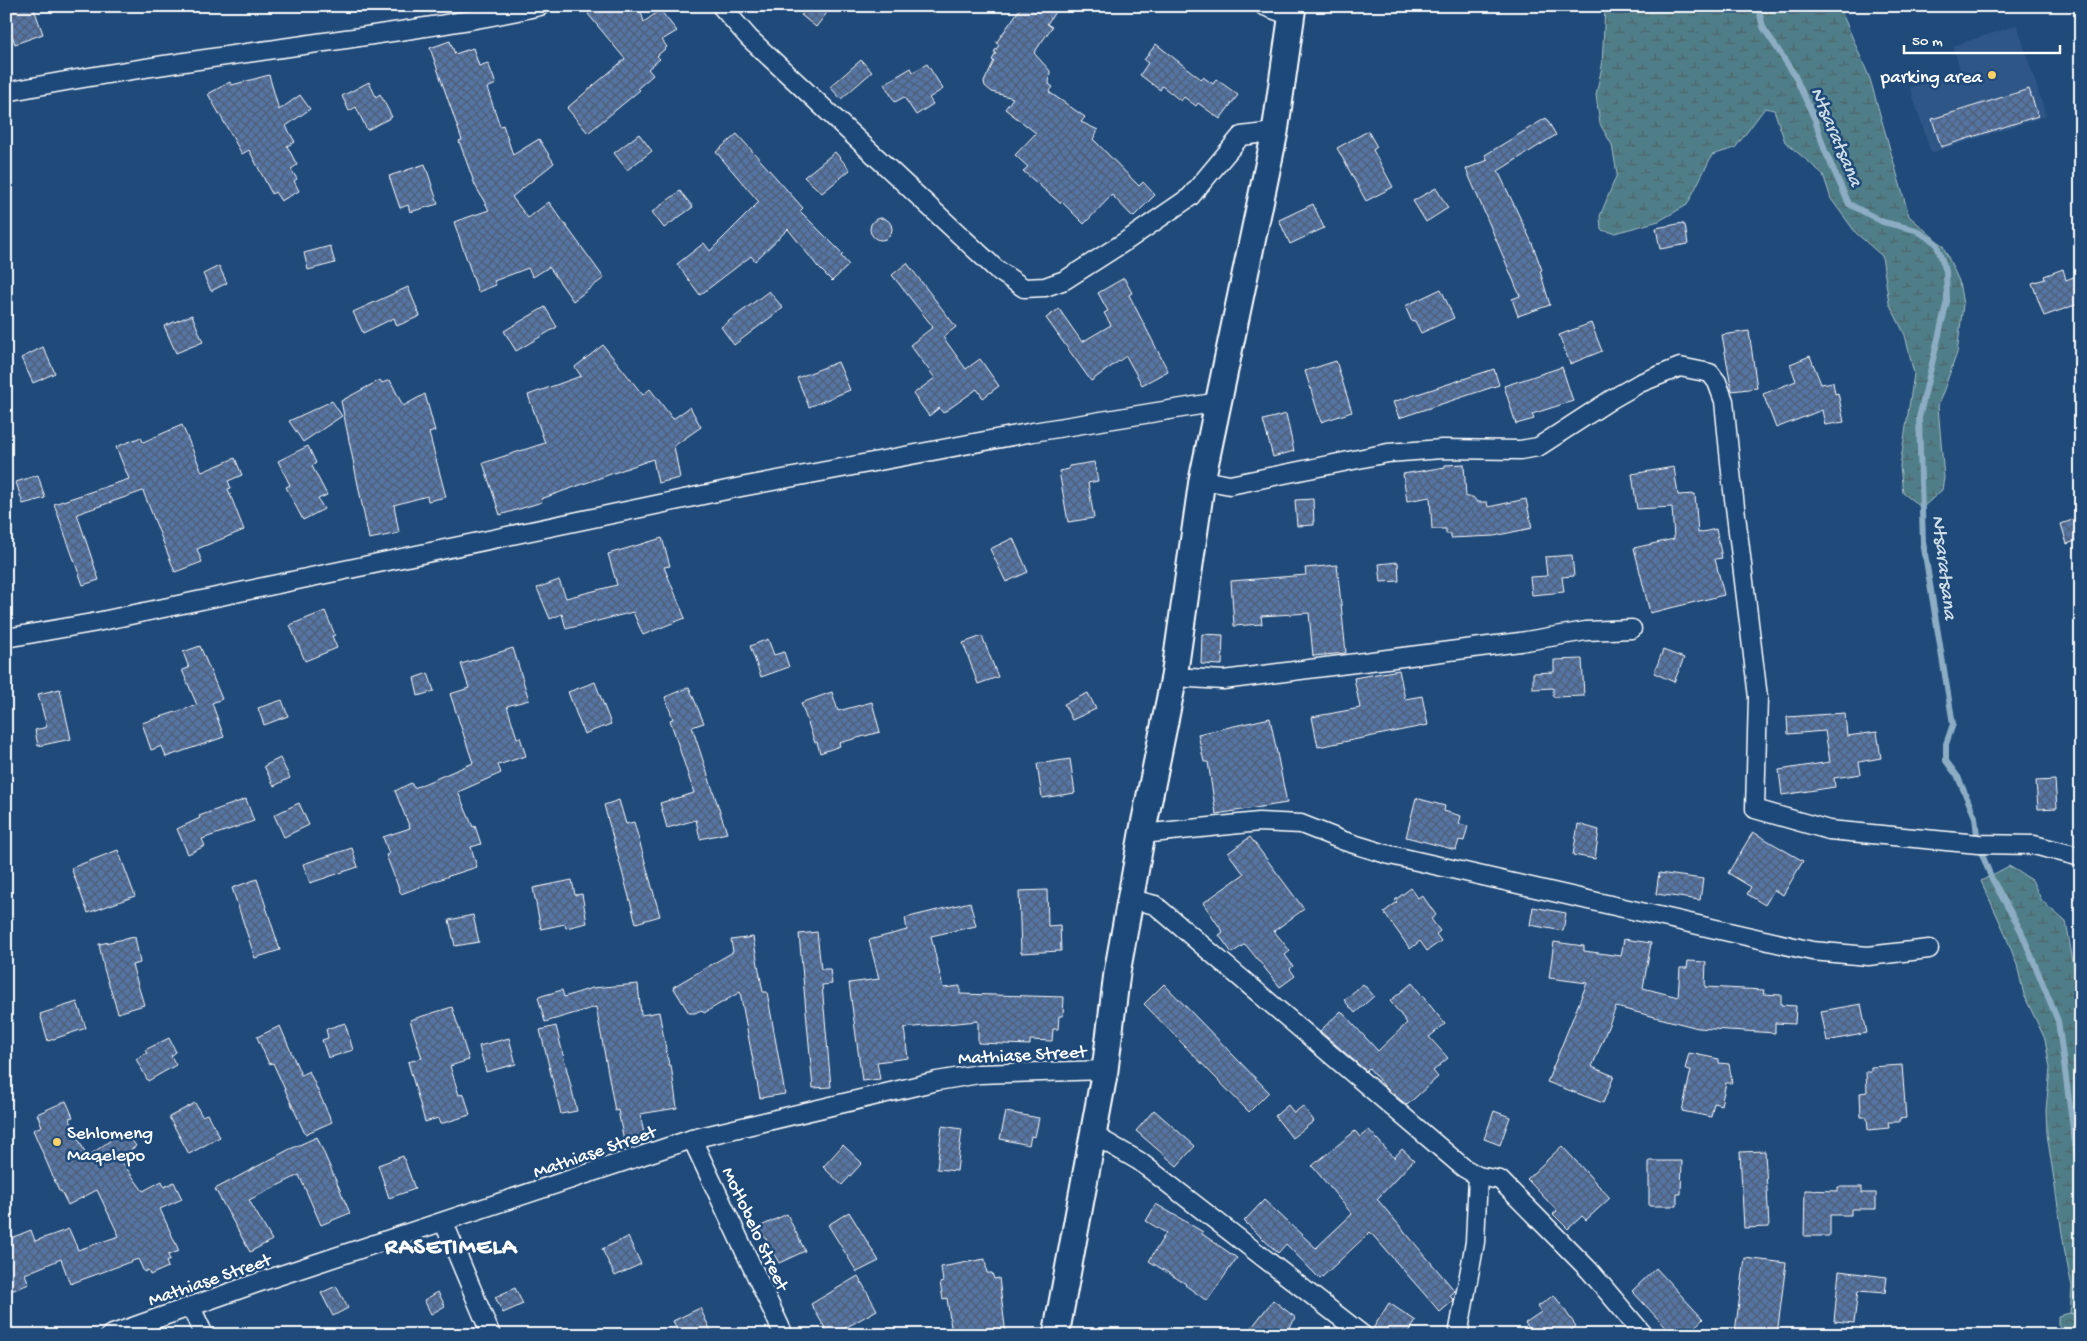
<svg xmlns="http://www.w3.org/2000/svg" width="2087" height="1341" font-family="'Gochi Hand',sans-serif">
<style>
.built{fill:#2f5787}
.forest{fill:url(#forest-crowns);stroke:#a7bec4}
.wetland{fill:url(#wetland-marsh);stroke:#a7bec4}
.lines{fill:none;stroke-linecap:round;stroke-linejoin:round}
.stream{stroke:#8cadc3;stroke-width:6}
.building{fill:url(#building-cross-hatch);stroke:#fff}
.street-casing{stroke:#fff;stroke-width:21}
.secondary-casing{stroke:#fff;stroke-width:29}
.street{stroke:#1f4a7a;stroke-width:18}
.secondary{stroke:#1f4a7a;stroke-width:25}
.poi-dot{fill:#ffd166;stroke:#1f4a7a;stroke-width:2}
.labels{text-anchor:middle;stroke-width:5;stroke-linejoin:round;paint-order:stroke}
.poi-label{font-size:19px;fill:#fff;stroke:#1f4a7a;text-anchor:end}
.street-label{font-size:19px;fill:#fff;stroke:#1f4a7a}
.water-label{font-size:20px;font-style:italic;fill:#cfdde6;stroke:#1f4a7a}
.district-label{font-size:24px;font-weight:bold;letter-spacing:1px;fill:#fff;stroke:#1f4a7a}
</style>
<defs>
<pattern id="forest-crowns" width="20" height="18" patternUnits="userSpaceOnUse" patternTransform="scale(1.25)"><rect width="20" height="18" fill="#4f7e88"/><path d="M2 6a3 3 0 1 1 6 0M12 15a3 3 0 1 1 6 0" fill="none" stroke="#4e656a"/></pattern>
<pattern id="wetland-marsh" width="20" height="14" patternUnits="userSpaceOnUse" patternTransform="scale(1.25)"><rect width="20" height="14" fill="#4f7e88"/><path d="M1 5h8M5 5V1M11 12h8M15 12V8" fill="none" stroke="#4e656a"/></pattern>
<pattern id="building-cross-hatch" width="8" height="8" patternUnits="userSpaceOnUse" patternTransform="scale(1.25)"><rect width="8" height="8" fill="#5574a4"/><path d="M0 0l8 8M0 8l8-8" fill="none" stroke="#505e74"/></pattern>
</defs>
<rect width="100%" height="100%" fill="#1f4a7a"/>
<filter id="ink" filterUnits="userSpaceOnUse"><feTurbulence type="fractalNoise" baseFrequency=".02" numOctaves="2"/><feDisplacementMap in="SourceGraphic" scale="10" xChannelSelector="R" yChannelSelector="G"/><feConvolveMatrix kernelMatrix="1 2 1 2 8 2 1 2 1" color-interpolation-filters="sRGB"/></filter>
<g filter="url(#ink)">
<polygon class="built" points="2017,25 2046,116 1931,153 1910,87 1961,72 1953,46"/>
<polygon class="forest" points="2070,1313 2081,1317 2081,1335 2066,1335 2058,1324 2058,1316"/>
<g class="wetland">
<polygon points="1605,6 1839,6 1870,79 1909,216 1943,246 1959,281 1963,305 1957,353 1938,406 1944,478 1942,490 1922,508 1903,493 1900,466 1914,374 1905,335 1889,303 1882,256 1856,233 1831,199 1823,174 1785,142 1774,110 1765,108 1735,148 1712,155 1687,205 1659,221 1615,233 1601,230 1600,216 1617,174 1612,145 1600,124 1596,95 1602,66"/>
<polygon points="2009,866 2032,880 2042,901 2066,922 2081,1006 2081,1317 2070,1313 2072,1287 2065,1253 2047,1134 2046,1110 2050,1068 2045,1039 2024,995 2017,965 2004,931 1981,881"/>
</g>
<g class="lines">
<polyline class="stream" points="1758,6 1763,27 1794,74 1815,120 1825,151 1849,204 1883,222 1916,230 1936,243 1946,271 1947,301 1919,418 1923,542 1953,724 1946,744 1946,761 1958,777 1975,817 1978,844 1991,877 2021,931 2058,1021 2081,1186"/>
</g>
<g class="building">
<polygon points="6,6 33,6 43,34 15,44 6,19"/>
<polygon points="597,6 639,6 644,22 660,10 677,31 662,40 667,47 657,56 660,59 648,69 653,75 638,88 640,90 588,133 567,108 625,59 588,14"/>
<polygon points="809,6 832,6 816,27 801,15"/>
<polygon points="1022,6 1059,6 1047,24 1052,27 1034,53 1050,71 1049,84 1053,87 1049,92 1085,117 1081,122 1098,130 1093,139 1139,186 1143,182 1155,195 1133,217 1112,195 1084,224 1062,202 1060,203 1023,171 1028,167 1015,155 1036,133 1005,109 1013,98 992,92 985,86 984,82 994,61 992,60 996,53 994,52 999,45 996,43"/>
<polygon points="450,41 455,54 473,48 479,66 488,63 496,84 487,88 500,126 503,125 513,155 539,139 554,163 512,197 528,218 549,202 604,278 573,301 549,267 533,277 528,268 494,281 496,285 478,292 454,222 489,210 475,185 459,141 462,140 430,48"/>
<polygon points="1156,44 1201,79 1203,77 1213,84 1216,79 1238,95 1220,119 1198,103 1196,106 1184,97 1181,101 1162,86 1160,90 1140,75 1148,63 1144,60"/>
<polygon points="861,60 872,72 841,99 830,87"/>
<polygon points="927,64 943,89 929,98 933,104 916,115 904,97 895,102 884,84 911,68 913,72"/>
<polygon points="269,75 279,110 300,95 310,109 286,126 295,142 287,146 297,165 291,169 297,179 294,181 299,191 281,201 275,192 272,194 249,150 242,154 208,94 230,82 232,85"/>
<polygon points="369,82 376,97 380,94 392,117 367,130 356,107 349,111 342,96"/>
<polygon points="2029,89 2038,116 1941,147 1932,119"/>
<polygon points="1546,118 1556,135 1498,171 1532,243 1542,270 1540,271 1550,305 1518,316 1512,299 1520,296 1466,169 1488,160 1485,155"/>
<polygon points="1368,131 1377,147 1373,150 1393,187 1366,201 1337,148"/>
<polygon points="639,134 652,151 627,170 614,153"/>
<polygon points="737,134 803,208 800,211 843,254 841,256 849,265 832,281 818,267 788,229 755,261 751,256 700,295 677,264 704,243 710,251 759,202 716,152"/>
<polygon points="835,152 850,170 822,193 804,177"/>
<polygon points="425,164 438,204 410,212 408,205 400,208 389,176"/>
<polygon points="1436,188 1448,208 1426,222 1413,201"/>
<polygon points="680,191 693,207 664,228 652,212"/>
<polygon points="1313,204 1324,228 1290,244 1279,220"/>
<circle cx="881" cy="229" r="11"/>
<polygon points="1683,223 1683,225 1685,225 1688,244 1660,249 1656,228"/>
<polygon points="330,246 335,263 308,270 304,253"/>
<polygon points="907,263 956,327 943,337 966,369 980,359 999,386 983,398 977,389 943,413 939,408 929,416 913,394 935,378 910,345 933,327 892,275"/>
<polygon points="219,266 227,283 211,291 203,274"/>
<polygon points="2063,269 2066,280 2081,274 2081,303 2044,316 2032,283 2045,279 2044,276"/>
<polygon points="1124,278 1132,293 1129,295 1168,371 1142,385 1126,356 1091,381 1046,318 1059,309 1082,342 1111,325 1104,313 1108,311 1098,293"/>
<polygon points="408,287 420,316 397,326 394,318 363,333 353,312"/>
<polygon points="1441,289 1454,318 1421,333 1415,321 1412,322 1405,306"/>
<polygon points="769,291 783,308 734,345 721,327"/>
<polygon points="545,307 557,327 516,351 504,331"/>
<polygon points="192,315 203,342 176,353 164,326"/>
<polygon points="1591,323 1602,351 1570,364 1559,335"/>
<polygon points="1749,331 1757,388 1732,391 1722,335"/>
<polygon points="603,345 643,395 650,389 673,419 690,407 701,427 674,446 680,478 658,483 653,459 541,499 542,502 500,515 483,463 545,443 528,395 581,376 575,367"/>
<polygon points="43,347 55,373 33,383 21,358"/>
<polygon points="1810,356 1821,384 1833,382 1835,394 1838,393 1844,422 1825,425 1822,410 1776,428 1763,394 1796,381 1790,364"/>
<polygon points="1336,361 1352,412 1321,422 1305,371"/>
<polygon points="838,362 850,390 809,407 797,378"/>
<polygon points="1562,367 1573,401 1532,414 1534,419 1516,424 1504,386"/>
<polygon points="1494,369 1499,385 1399,418 1393,402"/>
<polygon points="380,380 382,383 390,380 403,406 425,394 435,431 429,433 446,497 428,501 427,496 394,505 399,533 369,539 341,401"/>
<polygon points="332,401 342,416 303,442 289,421"/>
<polygon points="1286,414 1294,451 1273,457 1263,420"/>
<polygon points="182,425 202,472 235,458 242,475 228,481 231,488 228,489 244,530 197,549 202,562 175,572 143,491 77,514 99,580 83,585 54,504 129,479 116,447 141,437 143,442"/>
<polygon points="308,446 316,463 312,466 327,495 318,499 324,509 303,520 286,487 290,485 278,461"/>
<polygon points="1094,462 1098,481 1088,483 1094,518 1068,522 1059,471 1069,469 1069,466"/>
<polygon points="1464,464 1466,497 1473,497 1477,502 1487,502 1488,507 1526,499 1532,528 1494,536 1451,538 1451,534 1446,534 1446,529 1432,529 1430,497 1407,501 1403,474 1445,467 1445,465"/>
<polygon points="1674,467 1678,495 1695,494 1698,533 1716,529 1722,558 1715,559 1724,595 1650,613 1634,548 1674,539 1672,507 1637,509 1632,474"/>
<polygon points="38,475 45,498 23,504 16,482"/>
<polygon points="1313,499 1314,525 1297,526 1295,500"/>
<polygon points="2081,517 2081,539 2067,544 2061,524"/>
<polygon points="662,538 670,566 664,567 685,618 643,635 633,612 566,629 562,614 550,619 537,588 559,580 566,598 617,585 608,554"/>
<polygon points="1013,538 1028,572 1006,582 990,549"/>
<polygon points="1572,555 1574,576 1562,577 1564,592 1532,595 1530,577 1547,576 1545,557"/>
<polygon points="1398,562 1399,581 1381,582 1379,564"/>
<polygon points="1337,565 1346,653 1313,656 1309,613 1261,616 1262,624 1234,626 1231,581 1306,575 1305,568"/>
<polygon points="325,611 335,635 332,636 337,648 305,661 290,625"/>
<polygon points="1202,634 1223,635 1222,665 1201,664"/>
<polygon points="982,636 998,677 978,684 963,643"/>
<polygon points="768,639 774,655 784,652 789,667 761,677 750,646"/>
<polygon points="200,646 222,699 212,703 224,737 166,757 162,746 151,750 142,723 197,705 182,670 189,668 183,652"/>
<polygon points="513,648 529,700 507,706 517,738 520,737 526,756 498,765 501,773 458,792 473,827 475,826 481,844 471,847 477,867 449,876 401,894 386,855 389,854 383,837 410,828 395,791 411,783 414,788 473,763 450,694 469,688 461,664"/>
<polygon points="1663,650 1684,658 1674,682 1654,673"/>
<polygon points="1582,659 1584,696 1553,697 1553,688 1533,689 1533,673 1554,672 1554,660"/>
<polygon points="1399,670 1405,699 1422,696 1428,725 1318,747 1312,717 1360,708 1354,678"/>
<polygon points="428,673 434,691 418,696 414,678"/>
<polygon points="595,682 611,724 584,734 568,692"/>
<polygon points="689,687 704,723 692,727 727,833 700,839 696,820 667,828 660,803 694,793 670,720 673,719 665,697"/>
<polygon points="60,689 71,739 38,746 35,730 47,727 38,694"/>
<polygon points="832,692 838,711 872,702 880,732 839,743 840,746 820,753 817,742 815,743 801,703"/>
<polygon points="1088,693 1096,709 1072,720 1064,704"/>
<polygon points="282,700 288,716 264,725 258,708"/>
<polygon points="1845,713 1847,736 1877,732 1881,758 1859,762 1861,774 1834,778 1835,787 1782,795 1779,770 1830,762 1825,731 1788,734 1787,717"/>
<polygon points="1270,718 1287,803 1216,814 1208,762 1204,762 1198,734"/>
<polygon points="280,758 290,778 274,786 264,766"/>
<polygon points="1070,759 1075,793 1042,798 1037,764"/>
<polygon points="2055,780 2057,808 2038,809 2036,781"/>
<polygon points="1416,798 1445,806 1444,811 1461,816 1459,824 1468,826 1464,841 1459,840 1456,850 1406,837"/>
<polygon points="246,799 254,821 202,839 205,846 188,854 177,829 200,818 199,816"/>
<polygon points="619,800 626,824 634,822 660,916 636,923 604,805"/>
<polygon points="299,803 309,825 284,837 274,815"/>
<polygon points="1578,824 1599,830 1595,859 1573,855"/>
<polygon points="1753,832 1803,861 1783,895 1774,890 1765,905 1747,894 1751,887 1728,873"/>
<polygon points="1250,837 1304,909 1274,931 1290,951 1285,955 1293,966 1290,969 1295,976 1280,987 1245,944 1232,953 1219,935 1223,932 1203,903 1244,874 1228,853"/>
<polygon points="352,848 358,867 310,883 303,864"/>
<polygon points="118,850 135,896 88,913 71,868"/>
<polygon points="1659,873 1703,879 1700,900 1656,894"/>
<polygon points="257,879 280,950 255,958 232,888"/>
<polygon points="572,880 575,895 582,894 587,923 566,928 565,924 541,929 533,888"/>
<polygon points="1411,888 1418,898 1422,895 1436,915 1431,919 1440,931 1436,934 1441,941 1427,951 1420,941 1410,949 1384,912 1397,902 1395,900"/>
<polygon points="1047,890 1048,926 1060,925 1061,951 1021,953 1019,891"/>
<polygon points="970,902 976,926 931,936 943,988 960,986 960,994 1064,997 1063,1016 1059,1016 1058,1029 1053,1029 1052,1041 1030,1040 1030,1045 978,1043 978,1021 904,1028 908,1058 877,1062 880,1079 862,1081 849,983 879,979 869,940 907,930 905,918"/>
<polygon points="1533,907 1566,913 1563,931 1530,925"/>
<polygon points="473,915 479,942 455,946 449,920"/>
<polygon points="817,932 821,969 830,969 832,984 822,985 831,1087 813,1088 799,934"/>
<polygon points="135,937 140,963 132,965 144,1005 118,1013 104,969 99,944"/>
<polygon points="753,937 763,992 767,992 785,1094 760,1098 740,992 704,1013 701,1010 695,1013 689,1013 673,987 733,952 731,940"/>
<polygon points="1624,939 1651,943 1643,988 1678,997 1680,968 1687,968 1688,961 1706,962 1705,987 1764,990 1763,994 1781,995 1781,1005 1796,1006 1795,1024 1775,1023 1775,1033 1698,1028 1616,1007 1592,1067 1614,1076 1603,1103 1547,1082 1587,983 1549,978 1554,942 1584,946 1584,951 1621,956"/>
<polygon points="1412,983 1445,1024 1429,1037 1448,1058 1433,1071 1438,1077 1407,1105 1387,1089 1369,1068 1366,1071 1320,1031 1341,1011 1378,1051 1407,1023 1390,1001"/>
<polygon points="638,984 641,1015 659,1012 669,1065 671,1065 677,1108 640,1114 646,1143 625,1147 618,1110 615,1111 596,1007 545,1022 538,997 562,990 564,997 592,988"/>
<polygon points="1164,984 1269,1092 1249,1112 1144,1004"/>
<polygon points="1363,984 1374,996 1355,1013 1344,1000"/>
<polygon points="77,1002 86,1028 48,1041 40,1014"/>
<polygon points="1861,1004 1867,1033 1827,1041 1821,1011"/>
<polygon points="452,1007 469,1060 450,1066 459,1095 464,1094 470,1115 440,1124 438,1118 425,1122 408,1062 422,1058 410,1020"/>
<polygon points="345,1023 353,1050 328,1058 322,1040 328,1038 326,1029"/>
<polygon points="280,1026 301,1075 309,1071 332,1122 305,1134 273,1063 269,1064 257,1037"/>
<polygon points="556,1026 577,1111 561,1114 540,1030"/>
<polygon points="169,1038 176,1052 171,1056 176,1065 148,1081 136,1059 147,1053 145,1050"/>
<polygon points="509,1038 516,1064 486,1072 479,1046"/>
<polygon points="1689,1053 1719,1059 1719,1063 1729,1064 1732,1083 1726,1083 1721,1105 1714,1103 1711,1117 1682,1111 1691,1070 1685,1069"/>
<polygon points="1902,1065 1906,1118 1899,1119 1899,1122 1888,1122 1889,1128 1868,1130 1867,1117 1861,1117 1860,1093 1867,1092 1866,1072 1871,1072 1871,1067"/>
<polygon points="66,1101 73,1117 69,1118 87,1157 125,1130 136,1146 119,1158 143,1191 162,1181 164,1187 174,1182 182,1199 160,1209 179,1251 168,1255 170,1260 166,1262 168,1267 150,1275 148,1270 144,1272 138,1259 70,1284 61,1259 25,1274 29,1284 6,1293 6,1240 31,1230 35,1241 69,1229 78,1250 119,1236 97,1190 68,1205 61,1191 59,1191 33,1130 42,1126 37,1114"/>
<polygon points="195,1103 202,1116 207,1114 220,1137 189,1154 169,1117"/>
<polygon points="1288,1105 1294,1113 1303,1106 1314,1121 1292,1138 1275,1116"/>
<polygon points="1154,1110 1195,1146 1177,1166 1136,1131"/>
<polygon points="1494,1111 1510,1117 1500,1145 1484,1139"/>
<polygon points="1006,1112 1039,1118 1035,1137 1031,1136 1029,1145 1000,1139"/>
<polygon points="942,1126 962,1129 957,1171 937,1169"/>
<polygon points="1369,1130 1394,1158 1402,1149 1414,1160 1377,1199 1455,1291 1450,1296 1454,1300 1440,1312 1370,1232 1320,1279 1286,1244 1278,1253 1244,1221 1264,1200 1316,1248 1352,1214 1312,1166 1355,1131 1360,1137"/>
<polygon points="317,1137 350,1213 321,1225 299,1175 249,1200 272,1240 250,1252 215,1189 288,1150"/>
<polygon points="843,1145 862,1163 842,1185 823,1167"/>
<polygon points="1562,1146 1610,1198 1586,1220 1582,1216 1568,1229 1553,1214 1557,1211 1527,1179"/>
<polygon points="1765,1151 1769,1227 1744,1228 1740,1152"/>
<polygon points="403,1156 415,1189 389,1198 378,1165"/>
<polygon points="1649,1161 1682,1161 1681,1194 1677,1194 1677,1206 1649,1206"/>
<polygon points="1838,1187 1862,1187 1862,1193 1876,1193 1876,1209 1851,1209 1851,1215 1830,1215 1830,1236 1804,1236 1805,1190 1838,1191"/>
<polygon points="1156,1204 1203,1232 1202,1234 1237,1258 1207,1301 1185,1285 1186,1284 1149,1261 1166,1233 1146,1221"/>
<polygon points="849,1212 879,1261 857,1272 828,1225"/>
<polygon points="787,1214 805,1251 779,1263 759,1227"/>
<polygon points="628,1237 641,1264 615,1276 602,1249"/>
<polygon points="1745,1258 1786,1263 1777,1335 1735,1332"/>
<polygon points="985,1259 987,1273 992,1273 994,1279 999,1278 1006,1335 952,1335 947,1298 943,1299 940,1283 943,1282 941,1267"/>
<polygon points="1656,1268 1703,1319 1686,1335 1673,1335 1632,1291"/>
<polygon points="1839,1271 1887,1277 1885,1293 1858,1291 1854,1323 1834,1321"/>
<polygon points="858,1276 877,1310 833,1335 829,1335 811,1304"/>
<polygon points="336,1286 348,1308 333,1316 321,1293"/>
<polygon points="515,1288 523,1304 503,1313 495,1297"/>
<polygon points="438,1292 445,1306 431,1314 424,1300"/>
<polygon points="1554,1295 1576,1326 1564,1335 1534,1335 1525,1323 1541,1312 1537,1307"/>
<polygon points="1273,1300 1296,1318 1283,1335 1246,1335"/>
<polygon points="1389,1303 1416,1321 1407,1335 1373,1335 1372,1330"/>
<polygon points="700,1308 713,1335 680,1335 673,1321"/>
</g>
<g class="lines">
<defs>
<g id="street">
<polyline points="721,6 749,38 996,269 1024,288 1045,287 1065,280 1126,241 1190,197 1241,136 1275,132"/>
<polyline points="1264,6 1291,16"/>
<path d="M6 92C119 70 233 55 346 39 411 29 476 21 540 6"/>
<polyline points="1202,480 1230,485 1388,453 1442,449 1520,450 1538,447 1612,399 1640,383 1680,367 1710,373 1717,382 1724,401 1732,482 1758,697 1755,809 1829,830 1978,844 2034,845 2081,857"/>
<polyline points="6,638 92,623 741,487 1033,432 1219,402"/>
<polyline points="1174,677 1223,680 1520,642 1586,631 1632,629"/>
<polyline points="1142,834 1259,822 1301,824 1344,841 1386,854 1812,951 1868,956 1929,949"/>
<polyline points="1131,899 1155,905 1464,1168 1478,1176 1500,1180 1589,1270 1644,1335"/>
<polyline points="1094,1135 1139,1161 1363,1335"/>
<polyline points="692,1139 784,1335"/>
<polyline points="444,1223 491,1335"/>
<polyline points="191,1307 204,1335"/>
<polyline points="110,1335 257,1283 692,1139 937,1081 979,1074 1105,1070"/>
<polyline points="1458,1335 1475,1242 1478,1176"/>
</g>
<polyline id="secondary" points="1056,1335 1105,1070 1117,973 1142,834 1174,677 1202,480 1275,132 1293,6"/>
</defs>
<use href="#street" class="street-casing"/>
<use href="#secondary" class="secondary-casing"/>
<use href="#street" class="street"/>
<use href="#secondary" class="secondary"/>
</g>
</g>
<g class="poi-dot">
<circle cx="1992" cy="75" r="5"/>
<circle cx="57" cy="1142" r="5"/>
</g>
<g class="labels">
<g class="poi-label">
<text x="1982" y="82">parking area</text>
<text x="67" y="1138" text-anchor="start">Sehlomeng<tspan x="67" dy="22">Maqelepo</tspan></text>
</g>
<g class="street-label">
<text transform="translate(1022 1053) rotate(-3)" y="7">Mathiase Street</text>
<text transform="translate(594 1150) rotate(-19)" y="7">Mathiase Street</text>
<text transform="translate(757 1228) rotate(65)" y="7">Motlobelo Street</text>
<text transform="translate(209 1278) rotate(-19)" y="7">Mathiase Street</text>
</g>
<g class="water-label">
<text transform="translate(1838 136) rotate(67)" y="7">Ntsaratsana</text>
<text transform="translate(1946 567) rotate(83)" y="7">Ntsaratsana</text>
</g>
<g class="district-label">
<text x="451" y="1253">RASETIMELA</text>
</g>
</g>
<rect width="2087" height="1341" fill="none" stroke="#1f4a7a" stroke-width="25"/>
<rect x="12" y="12" width="2062" height="1316" fill="none" stroke="#fff" stroke-width="2" filter="url(#ink)"/>
<path d="M1904 45v8h156v-8" fill="none" stroke="#ffffff" stroke-width="2.5"/>
<text x="1912" y="45" font-size="15" fill="#ffffff" stroke="#1f4a7a" stroke-width="4" paint-order="stroke">50 m</text>
</svg>
